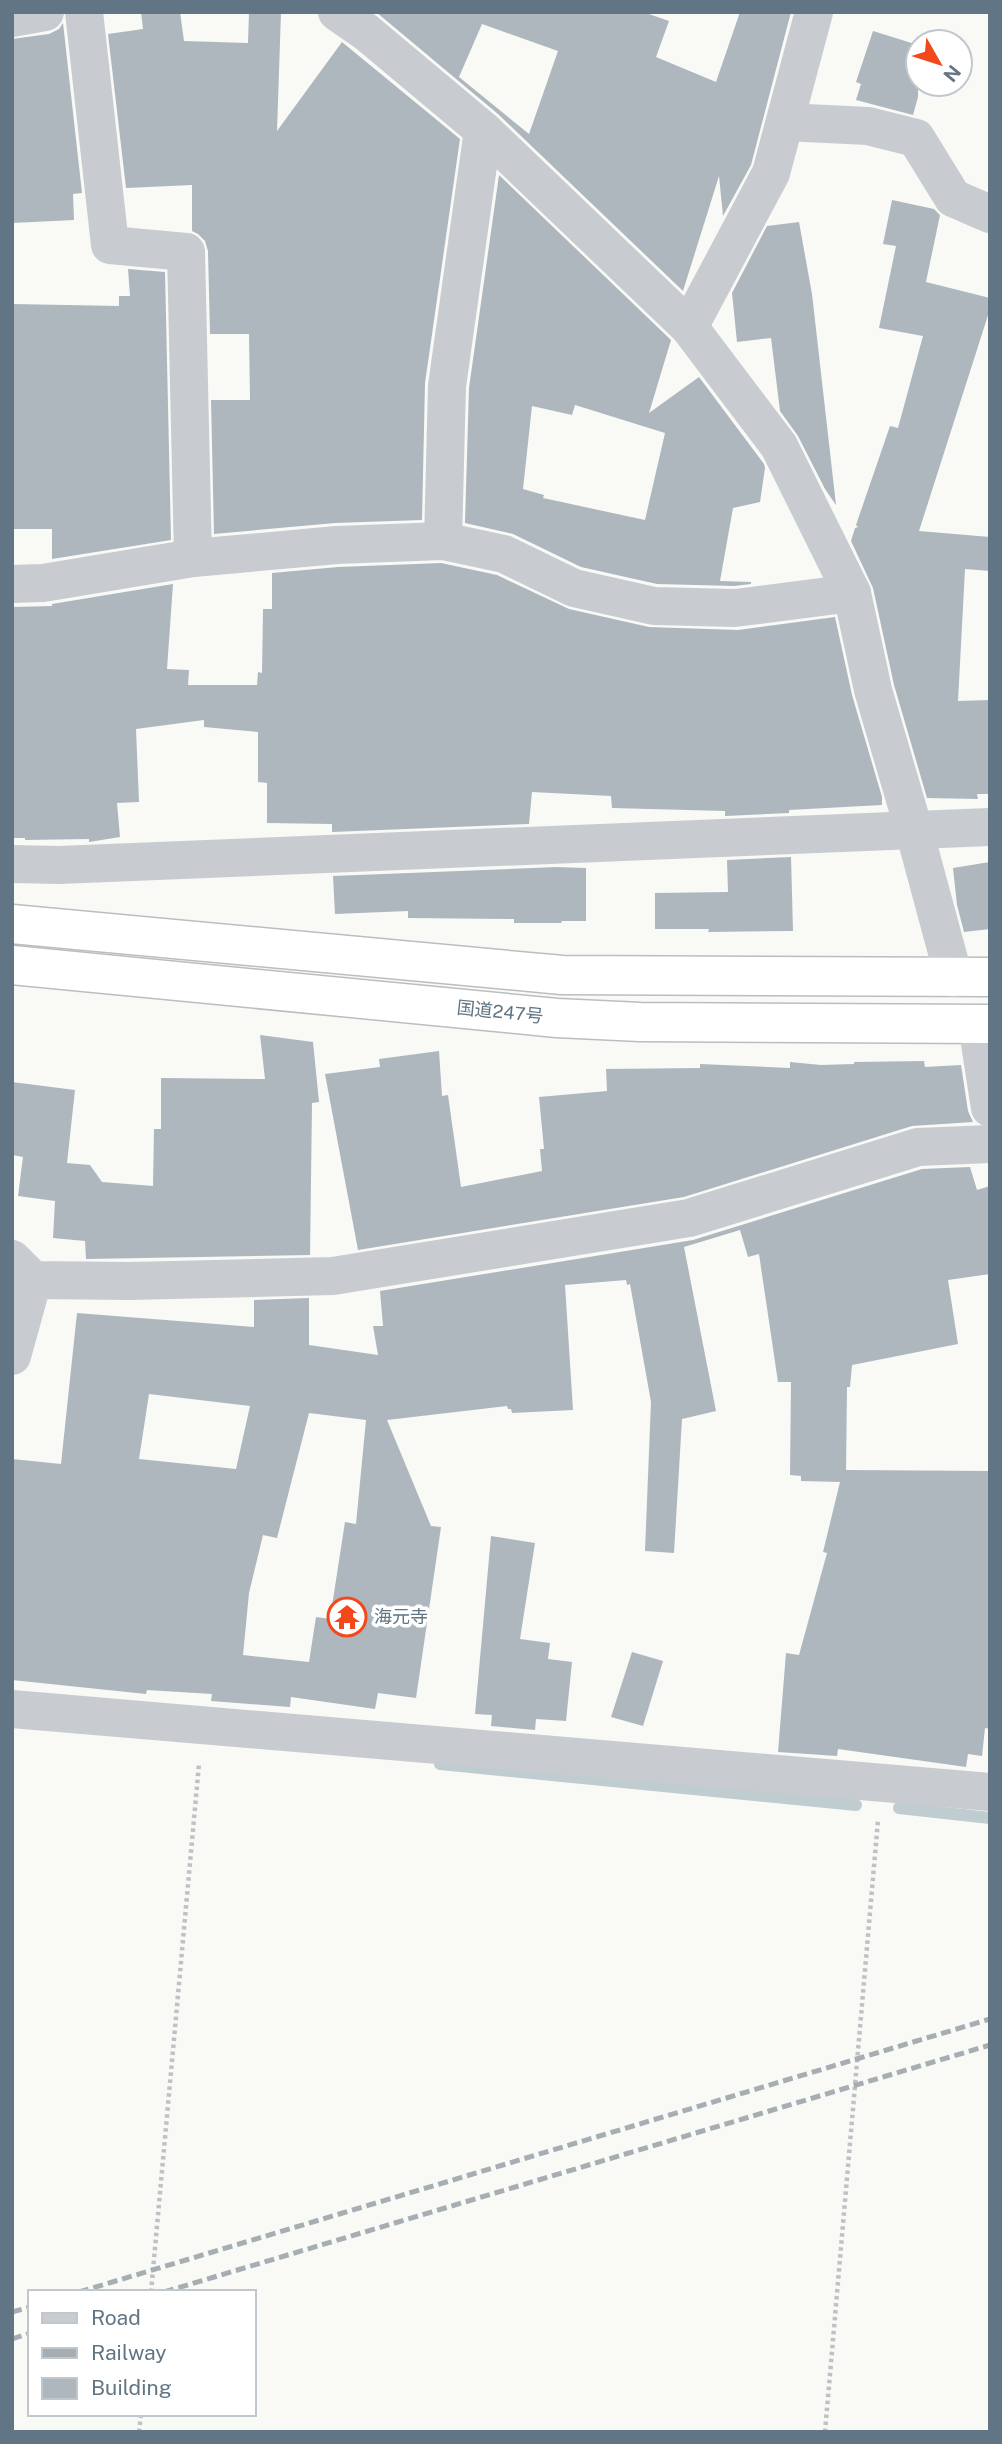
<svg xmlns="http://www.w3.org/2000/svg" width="1002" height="2444" font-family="'Public Sans','Noto Sans JP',sans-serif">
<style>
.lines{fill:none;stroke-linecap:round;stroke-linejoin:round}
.stream{stroke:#bfccd0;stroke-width:12}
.building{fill:#aeb7be;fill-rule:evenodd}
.highway-casing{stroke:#babec1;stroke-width:41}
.path{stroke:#bfc2c4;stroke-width:4.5;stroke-dasharray:3.5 3.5;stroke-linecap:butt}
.minor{stroke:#c8ccd0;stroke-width:38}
.highway{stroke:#fff;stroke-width:38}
.rail{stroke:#a6adb3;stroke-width:5;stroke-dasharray:10 5;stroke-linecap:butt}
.labels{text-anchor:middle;stroke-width:7;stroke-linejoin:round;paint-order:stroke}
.street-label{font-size:18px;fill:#617584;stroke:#fff}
.poi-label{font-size:18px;fill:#617584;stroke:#fff;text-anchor:start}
</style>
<rect width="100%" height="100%" fill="#f9f9f6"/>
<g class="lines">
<g class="stream">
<polyline points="440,1764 856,1805"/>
<polyline points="899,1808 990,1818"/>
</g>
</g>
<g class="building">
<polygon points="141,12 180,12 184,41 248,43 249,12 281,12 277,131 342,42 460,139 425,383 422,520 335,523 214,534 211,400 250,400 249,334 210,334 208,251 205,241 198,234 192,231 192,185 126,188 108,34 143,29"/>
<path d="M376 12H643L669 21 656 57 716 82 740 12H791L751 165 723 216 719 176 683 291 498 114ZM482 24 558 51 529 134 459 77Z"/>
<polygon points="63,23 82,193 73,194 74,220 12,223 12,39 49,34 59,29"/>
<polygon points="873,31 918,45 918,97 913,115 856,100 861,84 856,82"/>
<path d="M499 175 671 340 649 413 699 377 764 464 765 468 760 502 733 508 720 581 751 582V584L734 586 657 584 581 567 513 534 465 523 469 388ZM575 405 665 433 645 520 543 498 544 495 523 489 532 406 572 415Z"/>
<polygon points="892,200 934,209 940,215 926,282 990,298 990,309 919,531 990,537 990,571 965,569 958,701 990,700 990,794 977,794 978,799 927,798 894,685 873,588 851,541 855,528 858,527 856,525 890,426 898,428 923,336 879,328 896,246 883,244"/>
<polygon points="799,222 812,294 836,505 825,489 798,436 780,411 771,338 737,342 732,293 767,226"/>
<polygon points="128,269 165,272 171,540 52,559 52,529 12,529 12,304 119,306 119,296 130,296"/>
<polygon points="441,563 497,575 569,609 649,627 738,630 835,617 852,695 882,797 882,805 789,810 789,813 725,816 725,811 612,808 611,796 532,792 529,824 332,832 332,824 267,823 267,783 258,782 258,732 204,727 204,720 136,729 139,802 117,803 120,837 89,842 89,839 25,840 25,838 12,838 12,607 52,606 52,604 173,584 167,669 189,670 188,685 257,685 258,672 262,673 263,609 272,609 272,573 338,567"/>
<polygon points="791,857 793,931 708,932 709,929 655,929 655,893 728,892 727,860"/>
<polygon points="990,862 990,929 964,932 957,905 953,868"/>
<polygon points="557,867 586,868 586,921 562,921 561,923 514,923 514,919 408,918 408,911 335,914 333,876"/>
<polygon points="260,1035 313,1042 319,1102 312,1103 310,1255 86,1259 85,1241 53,1238 55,1201 18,1196 23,1157 12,1155 12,1082 75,1090 67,1163 90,1165 102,1182 153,1186 154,1129 161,1129 161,1078 265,1079"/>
<polygon points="439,1051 442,1096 448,1095 461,1187 542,1171 540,1149 544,1149 539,1097 607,1091 606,1069 700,1068 700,1064 790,1068 790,1062 821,1065 854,1064 854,1062 924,1061 925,1067 961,1065 968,1111 973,1122 912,1126 684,1197 358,1250 325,1074 380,1067 379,1059"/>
<path d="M970 1167 977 1190 990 1186V1274L948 1280 958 1344 852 1365 850 1387H847L846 1470 990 1471V1729L985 1728 982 1756 968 1754 966 1767 838 1749 837 1756 778 1752 786 1653 799 1655 827 1553 823 1552 840 1482 801 1481V1476L790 1475 791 1382H778L759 1254 748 1257 740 1230 684 1247 716 1411 682 1419 674 1553 645 1551 651 1402 630 1284 627 1285 626 1280 565 1285 573 1410 512 1413 511 1409H508L507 1406 387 1420 431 1526 441 1527 416 1698 378 1693 375 1709 291 1697 290 1707 211 1701 212 1694 147 1690 146 1694 12 1680V1459L61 1464 77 1313 254 1327V1300L309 1298V1345L378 1355 373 1326H383L380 1291 693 1240 922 1169ZM149 1394 250 1406 236 1469 139 1459ZM309 1413 366 1420 356 1524 345 1522 330 1619 316 1617 309 1662 243 1655 249 1593 263 1535 277 1538Z"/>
<polygon points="491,1536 535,1543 520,1639 550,1643 548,1659 572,1662 566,1721 536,1719 535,1730 491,1726 492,1715 475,1714"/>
<polygon points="632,1652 663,1661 643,1726 611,1717"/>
</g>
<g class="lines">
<defs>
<g id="highway">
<polyline points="12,924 562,975 990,977"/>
<polyline points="12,965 557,1018 640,1022 990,1024"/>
</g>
</defs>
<use href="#highway" class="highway-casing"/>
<g class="path">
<polyline points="151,2292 199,1764"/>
<polyline points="139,2432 141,2414"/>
<polyline points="825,2432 878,1820"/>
</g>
<g class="minor">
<polyline points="84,12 110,245 186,252 193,558"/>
<polyline points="337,12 366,32 483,130 689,327 779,446 852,593 873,690 914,830 954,978"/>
<polyline points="12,18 45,12"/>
<polyline points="785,122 868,126 916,138 953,198 990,214"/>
<polyline points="689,327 771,173 814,12"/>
<polyline points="443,541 447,386 483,130"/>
<polyline points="12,584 43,583 193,558 337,545 443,541 504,554 574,588 654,606 735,608 852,593"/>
<polyline points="12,864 59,865 990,827"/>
<polyline points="977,1024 990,1108"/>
<polyline points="12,1259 33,1280 130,1281 333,1276 689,1218 918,1147 990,1144"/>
<polyline points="12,1356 33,1280"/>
<polyline points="12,1709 990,1792"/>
</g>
<use href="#highway" class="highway"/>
<g class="rail">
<polyline points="79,2292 990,2019"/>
<polyline points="164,2292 990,2045"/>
<polyline points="12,2312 30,2307"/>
<polyline points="12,2339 30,2333"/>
</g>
</g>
<defs>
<symbol id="temple-ring" viewBox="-11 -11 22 22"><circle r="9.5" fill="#fff" stroke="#f2481c" stroke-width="1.5"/><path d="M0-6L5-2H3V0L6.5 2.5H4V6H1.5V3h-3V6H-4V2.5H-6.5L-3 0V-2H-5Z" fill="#f2481c"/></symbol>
</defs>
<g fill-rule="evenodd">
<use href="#temple-ring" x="325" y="1595" width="44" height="44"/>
</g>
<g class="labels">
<g class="street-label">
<text transform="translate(500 1012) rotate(6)" y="6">国道247号</text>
</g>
<g class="poi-label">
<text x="374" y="1623">海元寺</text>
</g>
</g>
<rect width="1002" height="2444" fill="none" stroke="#617584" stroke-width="28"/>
<rect x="28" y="2290" width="228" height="126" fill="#ffffff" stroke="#c0c8ce" stroke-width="2"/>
<rect x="42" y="2313" width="35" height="10" fill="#c8ccd0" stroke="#c0c8ce" stroke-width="2"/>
<text x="91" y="2325" font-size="21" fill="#617584">Road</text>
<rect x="42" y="2348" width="35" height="10" fill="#a6adb3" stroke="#c0c8ce" stroke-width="2"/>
<text x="91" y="2360" font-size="21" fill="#617584">Railway</text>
<rect x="42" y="2378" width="35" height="21" fill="#aeb7be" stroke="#c0c8ce" stroke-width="2"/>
<text x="91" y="2395" font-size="21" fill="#617584">Building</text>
<g transform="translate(939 63) rotate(129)"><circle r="33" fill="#ffffff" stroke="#c0c8ce" stroke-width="2"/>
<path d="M0-5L12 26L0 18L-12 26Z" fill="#f2481c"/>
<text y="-10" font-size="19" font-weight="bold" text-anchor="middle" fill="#617584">N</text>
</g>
</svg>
